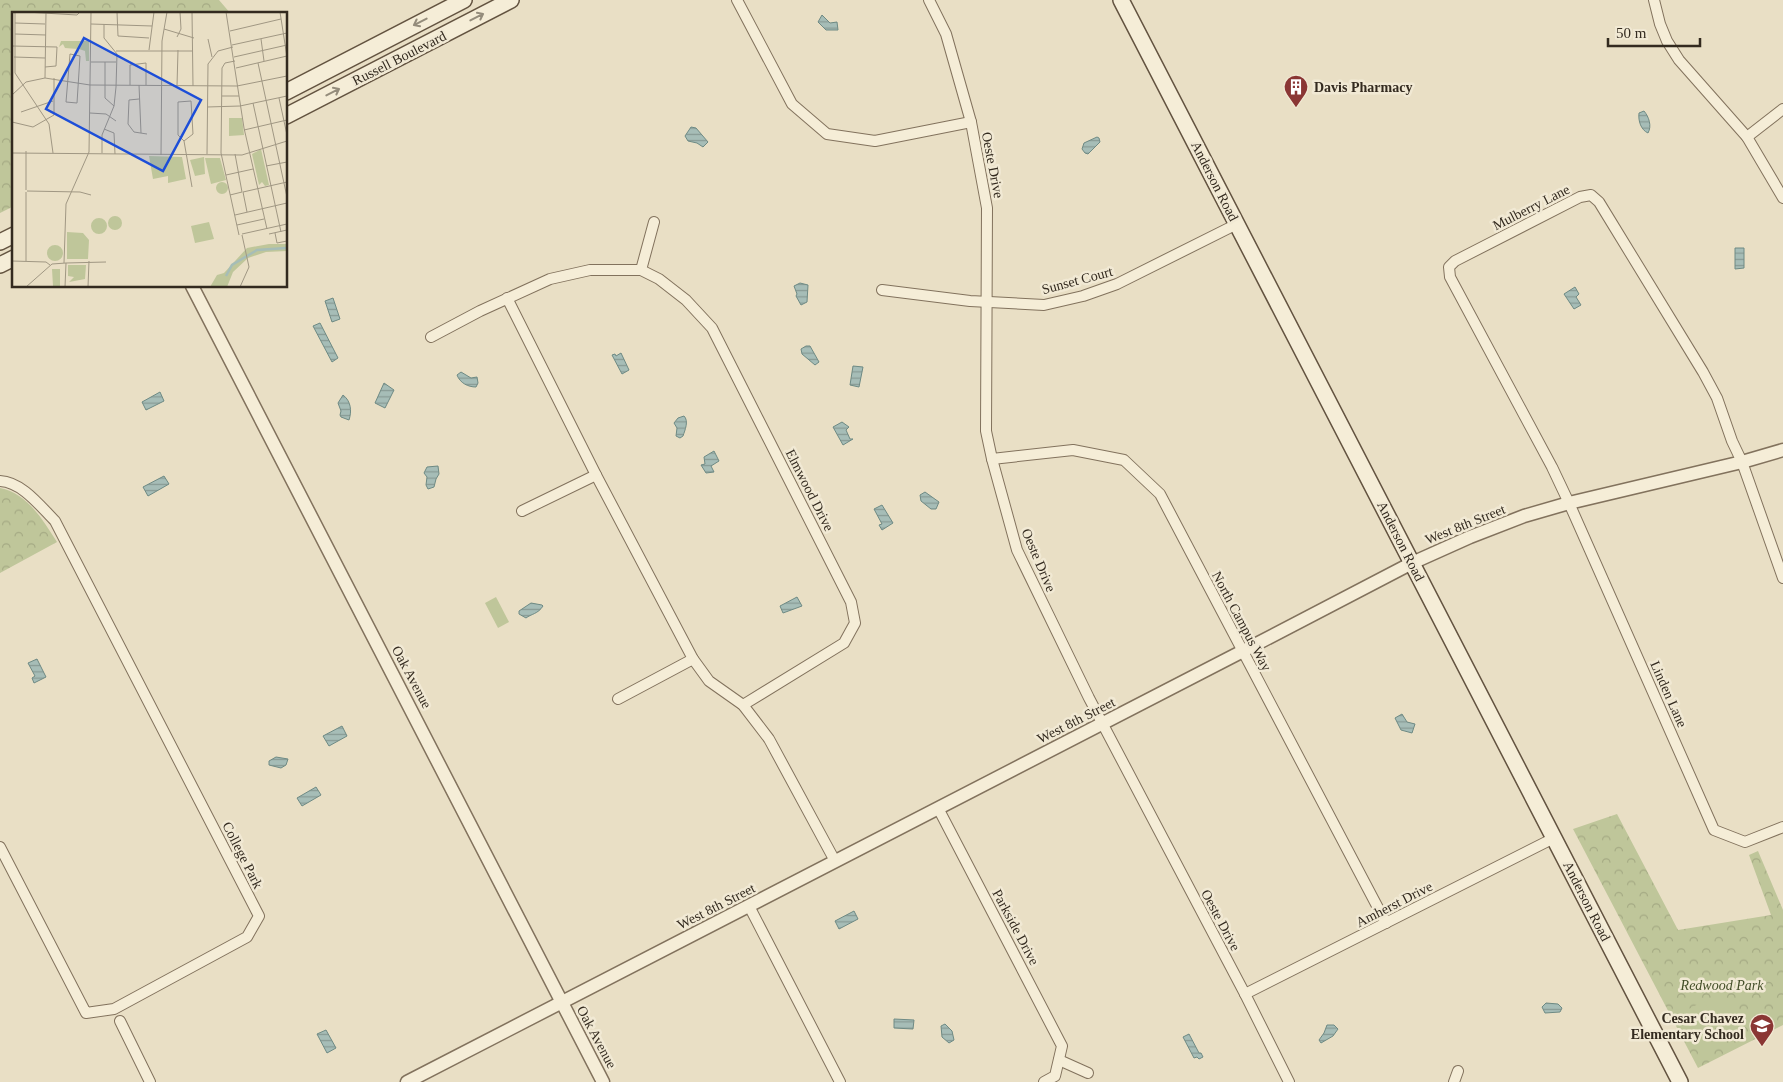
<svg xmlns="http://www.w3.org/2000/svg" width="1783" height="1082" font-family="'Times New Roman',serif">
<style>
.forest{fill:url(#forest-crowns)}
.pitch{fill:#bfc69a}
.water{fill:url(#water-rules);stroke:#6e8a84}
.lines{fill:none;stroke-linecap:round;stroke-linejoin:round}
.minor-casing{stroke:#82725d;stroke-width:12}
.tertiary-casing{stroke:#82725d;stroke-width:15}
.secondary-casing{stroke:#635340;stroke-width:18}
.minor{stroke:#f5edd7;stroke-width:10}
.tertiary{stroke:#f5edd7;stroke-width:12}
.secondary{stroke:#f5edd7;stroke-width:15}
.oneway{stroke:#948c7b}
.labels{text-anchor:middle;stroke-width:5;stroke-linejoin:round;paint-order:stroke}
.street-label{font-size:14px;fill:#332a1f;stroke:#f1e9d4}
.poi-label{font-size:14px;font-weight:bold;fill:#332a1f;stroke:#f1e9d4;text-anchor:start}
.park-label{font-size:14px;font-style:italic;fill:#434e28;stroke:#f1e9d4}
.inset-river{fill:none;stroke:#a6bdb7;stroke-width:2.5}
.inset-road{fill:none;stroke:#a09783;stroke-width:1}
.view{fill:#1d4ed8;fill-opacity:0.15;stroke:#1d4ed8;stroke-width:2.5}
.inset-edge{fill:none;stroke:#332a1f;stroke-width:2.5}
</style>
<defs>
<pattern id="forest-crowns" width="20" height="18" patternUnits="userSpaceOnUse" patternTransform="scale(1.25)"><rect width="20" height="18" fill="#bfc69a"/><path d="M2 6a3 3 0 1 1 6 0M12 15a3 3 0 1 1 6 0" fill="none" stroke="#a5aa84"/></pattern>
<pattern id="water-rules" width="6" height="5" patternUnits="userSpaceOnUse" patternTransform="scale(1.25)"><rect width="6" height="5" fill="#a6bdb7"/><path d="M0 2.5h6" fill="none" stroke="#889a94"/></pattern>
</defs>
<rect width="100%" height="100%" fill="#e9dfc5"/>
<g class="forest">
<polygon points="0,0 219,0 231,14 14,14 14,206 0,213"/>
<path d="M0 488C27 493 43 520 57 542L0 573Z"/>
<polygon points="1617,814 1678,930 1771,915 1749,855 1758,851 1783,910 1783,1025 1698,1068 1573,829"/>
</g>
<g class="pitch">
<polygon points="496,597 509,622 498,628 485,603"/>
<polygon points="1722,992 1742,1031 1724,1040 1704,1001"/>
<polygon points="1698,1004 1719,1043 1701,1052 1680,1014"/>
</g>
<g class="water">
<polygon points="822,15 830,23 837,22 838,30 826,30 818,22"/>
<path d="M1644 111C1649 117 1652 126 1648 133 1641 130 1638 121 1639 113Z"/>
<polygon points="691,127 696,128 708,142 703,147 697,143 688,141 685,136"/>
<polygon points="1097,137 1099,138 1100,142 1088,154 1085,153 1082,149 1084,143"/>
<polygon points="1735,248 1744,248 1744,268 1735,269"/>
<polygon points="800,283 808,285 807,302 801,305 796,296 797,294 794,286"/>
<polygon points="1575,287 1579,294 1576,297 1581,305 1574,309 1564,294"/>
<polygon points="333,298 340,319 332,322 325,301"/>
<polygon points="320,323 338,358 332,362 313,326"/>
<polygon points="806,346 810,346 819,362 815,365 802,354 801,349"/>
<polygon points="621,353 629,370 622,374 612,355 615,354 616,356"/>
<polygon points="853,366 863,367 859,387 850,385"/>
<path d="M461 372 471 378 477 377 478 383 476 387C468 387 460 383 457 375Z"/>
<polygon points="384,383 394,390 385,408 375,403"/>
<polygon points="160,392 164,401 146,410 142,402"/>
<path d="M343 395C351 401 352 411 349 420L341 417 340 415 341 411 338 403Z"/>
<path d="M684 416C689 421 685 430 683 436L680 438 676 436 677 428 674 423 678 418Z"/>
<polygon points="842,422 849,427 846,430 850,439 853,439 843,445 833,427"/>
<polygon points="714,451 719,461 711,466 714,472 706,473 701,465 705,464 704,457"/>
<polygon points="438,466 439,474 436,479 434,487 428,489 426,485 427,477 424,473 427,467"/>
<polygon points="164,476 169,484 148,496 143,487"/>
<polygon points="925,492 939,502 936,509 931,509 921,501 920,495"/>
<polygon points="882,505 893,523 882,530 879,525 882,524 874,509"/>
<polygon points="797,597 802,606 783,613 780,606"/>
<path d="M531 603 542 605 543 606C538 614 531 614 526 618L519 614V611Z"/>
<polygon points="37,659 46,677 34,683 32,678 35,676 28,663"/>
<polygon points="1402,714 1407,722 1415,724 1412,733 1401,730 1395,718"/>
<polygon points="342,726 347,736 329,746 323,736"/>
<polygon points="276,757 288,759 286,765 281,768 269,765 269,761"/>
<polygon points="316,787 321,795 302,806 297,798"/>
<polygon points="854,911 858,919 839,929 835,921"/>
<polygon points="1546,1003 1558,1004 1562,1008 1560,1012 1545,1013 1542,1007"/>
<polygon points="894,1019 914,1020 913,1029 894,1028"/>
<polygon points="945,1024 952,1031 954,1040 949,1043 942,1037 941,1026"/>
<polygon points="1327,1025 1334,1025 1338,1029 1333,1036 1321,1043 1319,1040 1324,1033"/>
<polygon points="326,1030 336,1048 327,1053 317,1034"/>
<polygon points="1189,1034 1199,1053 1201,1053 1203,1057 1199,1059 1197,1057 1194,1058 1183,1037"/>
</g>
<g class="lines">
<defs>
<g id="minor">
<polyline points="737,0 792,104 827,134 875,141 971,122"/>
<polyline points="929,0 946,34 971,122 987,208 986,431 992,459 1017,550 1089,698 1245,994 1289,1082"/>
<polyline points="1654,0 1660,24 1667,41 1679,60 1747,137 1783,198"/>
<polyline points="1747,137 1783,109"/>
<polyline points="641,270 654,222"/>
<polyline points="882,290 970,301 1044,305 1083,296 1117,284 1237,224"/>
<polyline points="507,298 596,475 693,659 709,681 743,705 769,739 835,861"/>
<polyline points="431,337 480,311 550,279 590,270 641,270 659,279 686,300 712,328 851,602 855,623 844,643 743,705"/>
<polyline points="992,459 1073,450 1124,460 1160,494 1386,923"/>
<path d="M0 481C22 482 40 506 55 521L259 916 247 937 114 1009 86 1013 0 847"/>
<polyline points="522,511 596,475"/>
<polyline points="1783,578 1742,462 1732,441 1717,398 1703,372 1599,202 1591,195 1580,197 1455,261 1449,267 1450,277 1552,467 1569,503 1714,830 1745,842 1783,827"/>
<polyline points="618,699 693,659"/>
<polyline points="938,808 1062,1046 1055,1076 1044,1082"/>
<polyline points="749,906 840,1082"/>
<polyline points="1245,994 1554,838"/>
<polyline points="120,1021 150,1082"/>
<polyline points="1059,1060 1088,1073"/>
<polyline points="1454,1082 1458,1071"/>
</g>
<g id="tertiary">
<polyline points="192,286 603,1082"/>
<polyline points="407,1082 1243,651 1412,563 1470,537 1524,516 1569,503 1742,462 1783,450"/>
</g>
<g id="secondary">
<polyline points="1121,0 1680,1082"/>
<polyline points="286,92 464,0"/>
<polyline points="286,116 511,0"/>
<polyline points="0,242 14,235"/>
<polyline points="0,265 14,258"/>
</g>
</defs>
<use href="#minor" class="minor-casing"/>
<use href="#tertiary" class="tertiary-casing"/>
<use href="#secondary" class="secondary-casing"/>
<use href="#minor" class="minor"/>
<use href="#tertiary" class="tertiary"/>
<use href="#secondary" class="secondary"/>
</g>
<defs><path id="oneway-shaft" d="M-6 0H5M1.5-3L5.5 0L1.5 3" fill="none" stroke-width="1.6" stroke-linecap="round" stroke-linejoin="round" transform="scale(1.25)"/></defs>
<g class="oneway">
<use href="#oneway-shaft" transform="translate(477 17) rotate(-27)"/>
<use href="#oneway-shaft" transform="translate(420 22) rotate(153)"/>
<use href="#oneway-shaft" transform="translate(333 92) rotate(-27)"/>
</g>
<defs>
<symbol id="building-pin" viewBox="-11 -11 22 30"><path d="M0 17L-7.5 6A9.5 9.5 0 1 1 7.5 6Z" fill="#8a3634" stroke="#f1e9d4"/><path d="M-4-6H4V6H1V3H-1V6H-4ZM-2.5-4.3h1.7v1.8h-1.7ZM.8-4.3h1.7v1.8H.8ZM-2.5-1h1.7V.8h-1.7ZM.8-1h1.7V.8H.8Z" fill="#fff"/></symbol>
<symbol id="school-pin" viewBox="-11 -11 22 30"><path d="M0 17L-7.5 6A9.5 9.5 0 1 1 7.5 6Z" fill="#8a3634" stroke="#f1e9d4"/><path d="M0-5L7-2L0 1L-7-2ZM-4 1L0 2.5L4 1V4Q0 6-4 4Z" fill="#fff"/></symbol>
</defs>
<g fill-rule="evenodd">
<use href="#building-pin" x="1282" y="73" width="28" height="38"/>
<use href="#school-pin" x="1748" y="1012" width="28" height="38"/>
</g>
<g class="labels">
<g class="street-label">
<text transform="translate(399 58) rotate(-27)" y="5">Russell Boulevard</text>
<text transform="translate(993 165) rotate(79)" y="5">Oeste Drive</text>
<text transform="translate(1215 181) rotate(63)" y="5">Anderson Road</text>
<text transform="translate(1531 207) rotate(-27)" y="5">Mulberry Lane</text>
<text transform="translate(1077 280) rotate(-15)" y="5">Sunset Court</text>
<text transform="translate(810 490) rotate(63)" y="5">Elmwood Drive</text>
<text transform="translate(1465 524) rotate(-22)" y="5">West 8th Street</text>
<text transform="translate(1401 541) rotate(63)" y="5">Anderson Road</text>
<text transform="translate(1039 560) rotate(67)" y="5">Oeste Drive</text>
<text transform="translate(1242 621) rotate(62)" y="5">North Campus Way</text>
<text transform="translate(412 677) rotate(62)" y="5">Oak Avenue</text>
<text transform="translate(1669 694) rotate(66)" y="5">Linden Lane</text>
<text transform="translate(1076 720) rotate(-27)" y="5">West 8th Street</text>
<text transform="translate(243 855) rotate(63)" y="5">College Park</text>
<text transform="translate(1587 901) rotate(63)" y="5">Anderson Road</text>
<text transform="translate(1394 904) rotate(-27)" y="5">Amherst Drive</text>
<text transform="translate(716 906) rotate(-27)" y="5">West 8th Street</text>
<text transform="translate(1221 920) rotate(62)" y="5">Oeste Drive</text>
<text transform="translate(1016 927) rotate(62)" y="5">Parkside Drive</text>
<text transform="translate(597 1037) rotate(62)" y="5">Oak Avenue</text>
</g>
<g class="poi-label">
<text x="1314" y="92">Davis Pharmacy</text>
<text x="1744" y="1023" text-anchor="end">Cesar Chavez<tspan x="1744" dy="16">Elementary School</tspan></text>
</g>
<g class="park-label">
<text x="1722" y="990">Redwood Park</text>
</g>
</g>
<g transform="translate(12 12)">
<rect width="275" height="275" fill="#e9dfc5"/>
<path d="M49 29H77V49H74L73 39 67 37 66 42V37L53 36 51 32 47 35ZM217 106H230L232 123 217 124ZM249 137 257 173 253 174 250 170 247 173 240 142ZM137 144 170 145 174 167 156 171V164L141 167ZM204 176a6 6 0 1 1 12 0a6 6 0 1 1-12 0ZM197 210 202 227 183 231 179 214ZM55 220 71 221 77 228 76 247H55ZM56 253H74L73 267 57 270 62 265 56 264Z" fill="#bfc69a"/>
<path d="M257 232H275V239L254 240 236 246 221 260 215 275H198L205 263 212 261 235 236Z" fill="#bfc69a"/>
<path d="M192 145 193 162 183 164 178 148ZM193 146H208L214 168 199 172ZM96 211a7 7 0 1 1 14 0a7 7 0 1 1-14 0ZM79 214a8 8 0 1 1 16 0a8 8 0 1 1-16 0ZM35 241a8 8 0 1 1 16 0a8 8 0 1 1-16 0ZM40 257H48V274H41Z" fill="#bfc69a"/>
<path class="inset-river" d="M214 264 220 253 245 238 274 236"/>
<path class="inset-road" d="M3 0V61L37 112 41 141M14 0 65 3 68 0M105 0 106 24 137 26M180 0 181 74M214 0 232 116 255 217M268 0 275 45M3 11 33 12M79 12 140 14M152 17 182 26M218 19 269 7M3 22 34 23M165 25 169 17 168 0M196 27 200 45M249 27 252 49M220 33 275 21M0 34 45 35 44 54 33 55M137 38 142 0M104 39H181M58 42 68 44 65 91 54 90ZM2 45 33 46M222 45 275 33M223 49 213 51 210 56 209 141 227 223M79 50H104M93 50V86L102 94M246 51 275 185M224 56 275 44M33 66 34 0M118 73V53L134 51V73M127 73 129 121M165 74 166 38M0 83 14 70 33 66 78 73 225 74 275 64M210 84H227M267 86 275 123M127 87 117 88 116 112 122 120 135 122M241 91 269 220M195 95 228 94 275 84M9 100 41 89M78 101 94 102 104 109M0 110 21 115 42 103V66M92 117 102 121 103 142M232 118 275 108M172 129 166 123V90L179 89 181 122 172 129 180 175M0 141 230 143 275 129M90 141V123L102 94 104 75 105 42 92 26V12M195 142 196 52 206 39 221 35M149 143 150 29 155 0M254 154 275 150M214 163 241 157M14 178V139M15 179 68 180 79 183M14 180V249M218 183 230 180 223 142M235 200 231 180 275 170M223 203 275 191M225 213 252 207M263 221 265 231 275 229M230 222 275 212M257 222 275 218M0 249 34 250 38 253M52 251 54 192 77 140 79 0M14 275 40 252 54 251M53 275 54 251 94 250M76 275 77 249M228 275 237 255 230 223"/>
<path class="view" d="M72 26 189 88 151 159 34 97Z"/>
<rect width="275" height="275" class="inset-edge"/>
</g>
<path d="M1608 38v8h92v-8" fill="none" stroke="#332a1f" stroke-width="2.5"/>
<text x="1616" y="38" font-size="15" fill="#332a1f" stroke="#f1e9d4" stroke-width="4" paint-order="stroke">50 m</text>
</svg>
